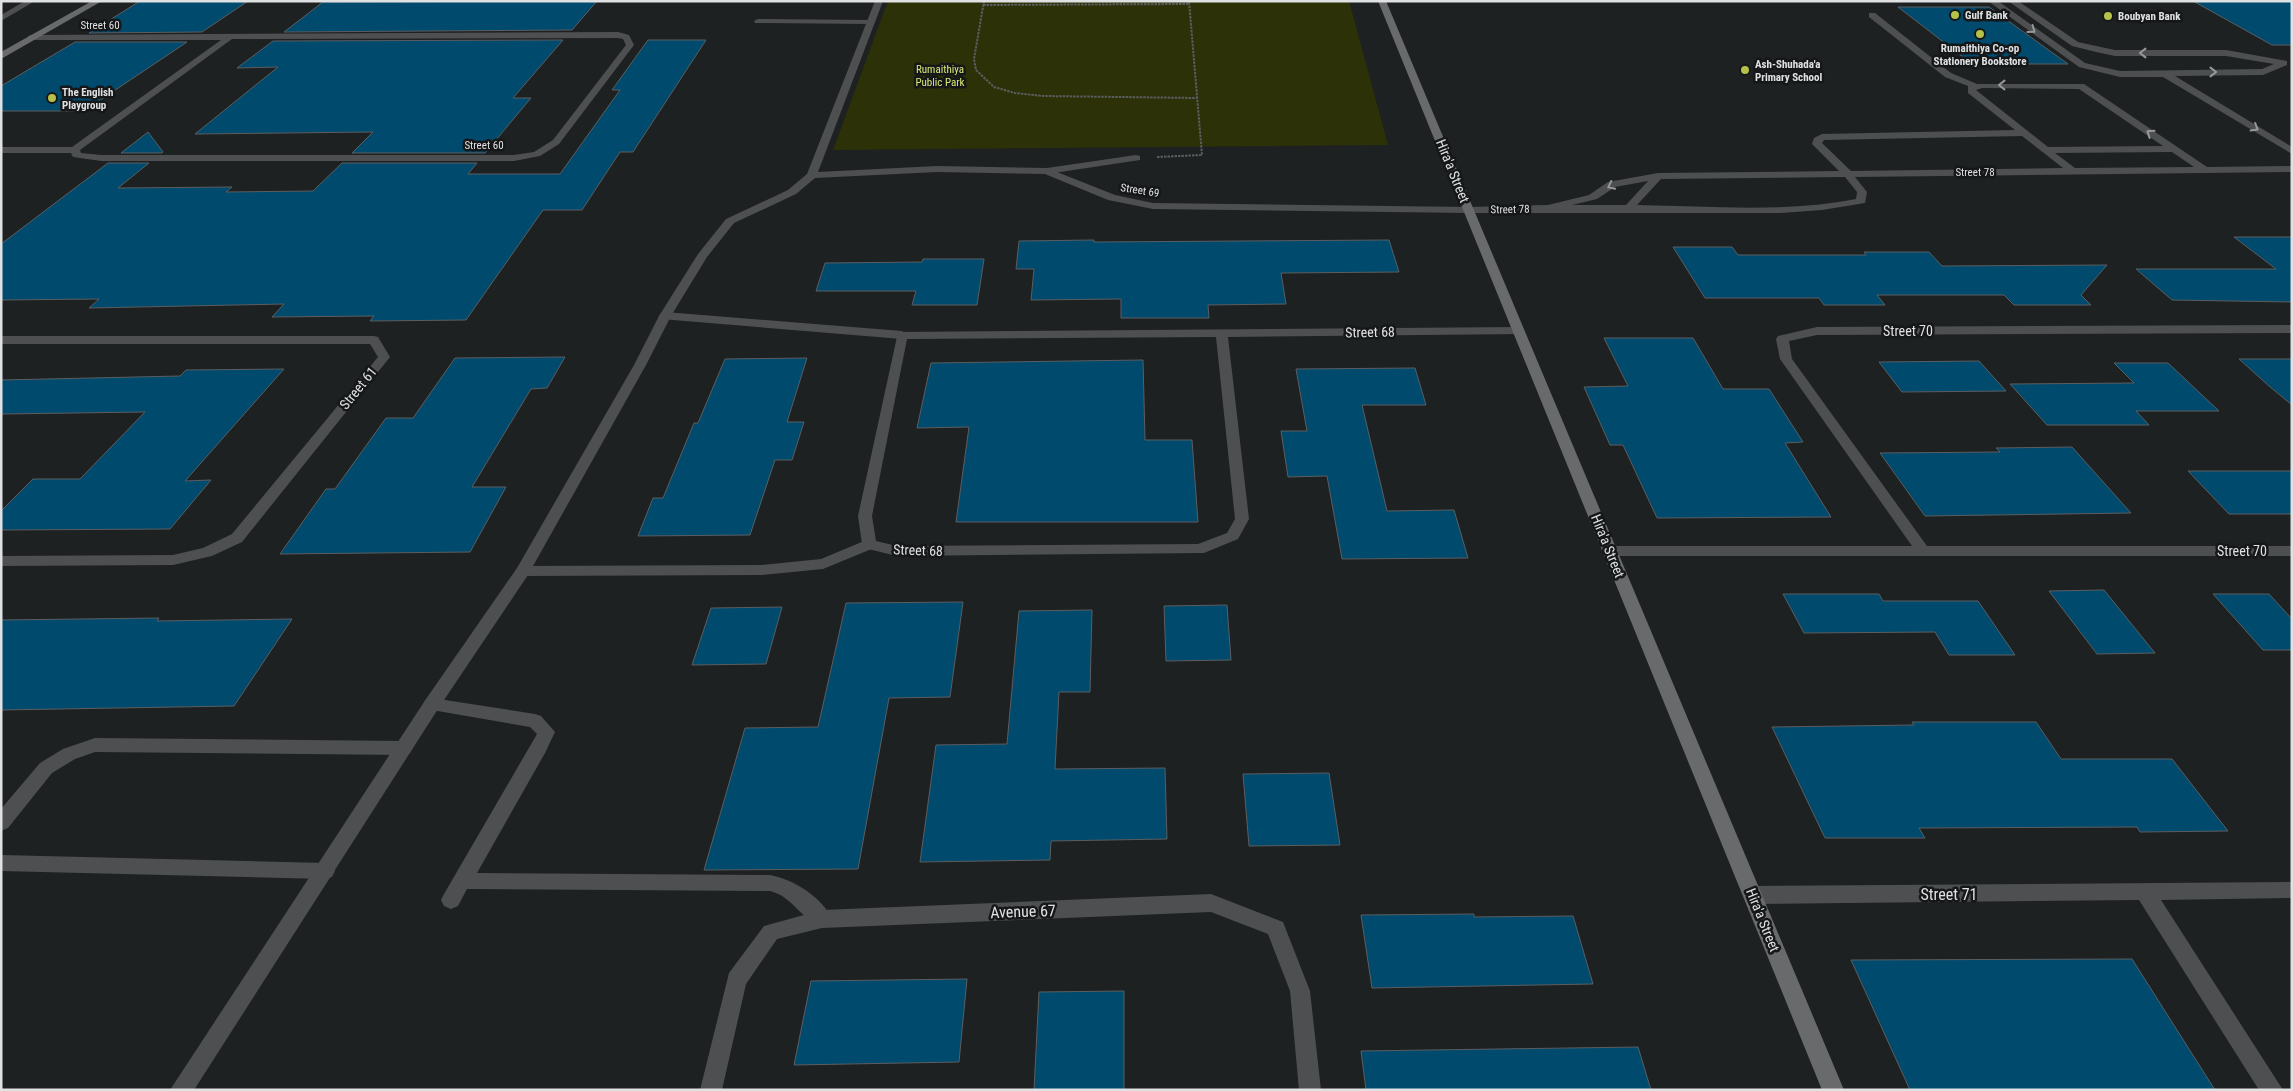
<svg xmlns="http://www.w3.org/2000/svg" width="2293" height="1091" font-family="'Roboto Condensed',sans-serif">
<style>
.green{fill:#2c3107}
.building{fill:#004a6e;stroke:#5b5e60}
.lines{fill:none;stroke-linecap:round;stroke-linejoin:round}
.path{stroke:#5a5d5e;stroke-width:2;stroke-dasharray:2.5 1;stroke-linecap:butt}
.lane{fill:#4e4f50;fill-rule:evenodd}
.street{fill:#4e4f50;fill-rule:evenodd}
.secondary{fill:#686a6b;fill-rule:evenodd}
.oneway{stroke:#969899}
.poi-dot{fill:#b4c24a;stroke:#151719;stroke-width:2}
.labels{text-anchor:middle;stroke-width:5;stroke-linejoin:round;paint-order:stroke}
.far-poi-label{font-size:11px;font-weight:bold;fill:#dfe1e2;stroke:#151719;text-anchor:start}
.far-street-label{font-size:11px;fill:#dfe1e2;stroke:#151719}
.far-park-label{font-size:11px;fill:#dae976;stroke:#151719}
.street-label{font-size:14px;fill:#dfe1e2;stroke:#151719}
.near-street-label{font-size:16px;fill:#dfe1e2;stroke:#151719}
</style>
<rect width="100%" height="100%" fill="#1e2122"/>
<polygon class="green" points="888,1 1349,1 1388,145 833,150"/>
<g class="building">
<polygon points="140,1 248,1 202,32 89,33"/>
<polygon points="597,1 572,30 284,32 323,2"/>
<polygon points="2193,1 2292,1 2292,45 2272,45"/>
<polygon points="1898,7 1989,7 2068,64 1972,64"/>
<polygon points="563,40 513,98 531,98 485,153 352,153 373,132 195,134 278,67 237,68 273,41"/>
<polygon points="648,40 706,40 633,152 620,152 582,210 543,210 466,320 370,321 374,316 272,317 284,304 89,308 99,299 1,300 1,244 108,163 149,163 118,188 232,187 226,192 313,191 342,163 477,163 468,174 560,174 620,90 612,90"/>
<polygon points="75,42 187,42 84,111 1,111 1,86"/>
<polygon points="148,132 163,152 162,153 121,153"/>
<polygon points="2234,237 2292,237 2292,302 2172,300 2136,269 2276,269"/>
<polygon points="1094,240 1094,242 1389,240 1399,272 1281,273 1286,304 1208,305 1209,318 1121,318 1121,299 1031,300 1034,269 1016,269 1019,241"/>
<polygon points="1673,247 1732,247 1738,255 1866,255 1864,252 1929,252 1942,266 2107,265 2081,295 2091,305 2014,305 2004,295 1877,295 1885,305 1824,305 1819,298 1705,298"/>
<polygon points="923,259 984,259 977,305 912,305 916,291 816,291 825,263 922,262"/>
<polygon points="1604,338 1693,338 1723,389 1769,389 1803,442 1785,443 1831,517 1657,518 1623,445 1610,445 1584,387 1628,386"/>
<polygon points="565,357 547,388 531,389 472,487 506,487 470,552 280,554 326,489 335,489 386,418 413,418 455,358"/>
<polygon points="807,358 787,422 804,422 792,460 775,460 750,535 638,536 653,498 663,498 694,423 698,423 725,359"/>
<polygon points="2239,359 2292,359 2292,405 2269,386"/>
<polygon points="1143,360 1145,440 1192,440 1198,522 956,522 969,427 917,428 931,363"/>
<polygon points="1979,361 2006,391 1902,392 1879,362"/>
<polygon points="2114,363 2168,363 2219,411 2136,411 2149,425 2047,425 2010,384 2134,383"/>
<polygon points="1415,368 1426,405 1362,405 1387,511 1454,510 1468,558 1342,559 1327,476 1288,477 1281,431 1307,431 1296,369"/>
<polygon points="284,369 185,481 211,480 170,529 1,530 1,511 33,479 80,479 145,412 1,414 1,380 180,376 186,370"/>
<polygon points="2072,447 2131,513 1925,516 1880,453 2000,452 1996,448"/>
<polygon points="2188,471 2292,471 2292,514 2229,514"/>
<polygon points="2104,590 2155,653 2097,654 2049,591"/>
<polygon points="1783,594 1879,594 1883,601 1978,601 2015,655 1949,655 1935,632 1804,633"/>
<polygon points="2213,594 2269,594 2292,619 2292,650 2263,650"/>
<polygon points="963,602 950,697 889,698 858,869 704,870 745,728 818,727 846,603"/>
<polygon points="1227,605 1231,660 1166,661 1164,606"/>
<polygon points="782,607 766,664 692,665 711,608"/>
<polygon points="1092,610 1090,692 1059,692 1055,769 1165,768 1167,839 1051,841 1050,860 920,862 936,745 1007,744 1019,611"/>
<polygon points="159,618 157,621 292,619 234,706 1,710 1,620"/>
<polygon points="1912,722 2036,722 2061,759 2172,759 2228,831 2140,832 2137,827 1919,828 1925,838 1825,838 1772,727 1914,725"/>
<polygon points="1329,773 1340,845 1249,846 1243,774"/>
<polygon points="1474,914 1474,917 1573,916 1593,984 1372,988 1361,915"/>
<polygon points="2132,959 2215,1090 1910,1090 1851,960"/>
<polygon points="967,979 959,1062 794,1065 811,981"/>
<polygon points="1124,991 1124,1090 1034,1090 1039,992"/>
<polygon points="1638,1047 1651,1090 1366,1090 1361,1051"/>
</g>
<g class="lines">
<g class="path">
<polyline points="984,1 974,59 976,70 994,87 1015,93 1043,96 1197,98"/>
<polyline points="983,5 1189,4"/>
<polyline points="1157,157 1202,155 1189,1"/>
</g>
<g class="lane">
<polygon points="25,1 35,1 1,21 1,15"/>
<polygon points="1988,1 1998,1 2085,63 2120,71 2262,69 2274,64 2226,56 2115,56 2096,52 2072,46 2008,1 2018,1 2078,42 2096,46 2115,50 2226,50 2287,61 2287,65 2263,75 2175,76 2292,147 2292,154 2163,77 2120,77 2079,67"/>
<path d="M1869 13H1875L1951 73 1977 84H2084L2207 167 2292 166V172L1855 177 1867 192 1865 203 1822 210 1781 213H1469L1464 210 1469 207 1548 205 1589 195 1608 182 1658 173 1839 171 1812 144 1814 138 1822 134 2015 130 1968 93V86L1945 77 1869 17ZM1982 88 2079 89 2163 146 2048 147 1976 90ZM2022 136 2063 168 1851 171 1822 143 1824 140ZM2172 152 2194 167 2075 168 2055 153ZM1845 177 1857 192 1856 199C1785 213 1710 206 1637 205L1661 179ZM1648 181 1626 205H1572L1597 199 1615 187Z"/>
<polygon points="758,19 871,20 875,22 871,24 755,23 754,21"/>
<polygon points="1136,155 1140,156 1140,160 1047,174 1042,171 1047,168"/>
<polygon points="665,312 902,331 908,335 902,339 661,319 659,316 661,313"/>
<polygon points="869,539 874,540 876,544 874,548 823,569 761,575 523,576 518,575 515,571 518,567 523,566 761,565 821,559"/>
<path d="M432 698 535 714 541 716 555 732 545 753 477 873 770 875C793 879 822 897 832 919L829 925 822 928C802 920 792 896 770 891L467 889 458 906 451 909 444 906 441 900 444 894 537 734 530 727 426 709 423 704 426 699Z"/>
<polygon points="95,738 404,741 410,743 413,748 410,753 404,755 95,752 75,759 52,773 8,828 1,831 1,809 40,763 63,749"/>
<polygon points="1,855 325,863 332,865 335,871 332,877 325,879 1,871"/>
</g>
<g class="street">
<polygon points="875,1 883,1 818,172 937,166 1047,168 1115,195 1153,203 1469,207 1474,210 1469,213 1153,209 1108,200 1045,174 937,172 815,178 796,194 734,223 707,257 671,316 646,365 528,575 438,709 194,1090 170,1090 426,699 517,568 634,365 659,316 698,254 726,219 788,190 807,174"/>
<path d="M618 32 629 35 634 45 559 144 540 156 514 161H101L73 157 71 153H1V147H72L221 40H28V36L31 35ZM618 38 623 39 626 45 553 140 534 152 514 155H101L81 153 80 150 232 39Z"/>
<polygon points="2292,325 2292,333 1817,335 1789,341 1792,359 1927,546 2292,546 2292,556 1610,556 1602,551 1610,546 1912,546 1780,359 1776,339 1778,336 1817,327"/>
<path d="M1519 327 1525 331 1523 334 1228 337 1249 519 1238 539 1204 553 897 556 864 548 862 544 858 516 898 332ZM1216 337 1235 519 1227 533 1198 544 897 546 876 541 872 516 907 339Z"/>
<polygon points="1,336 374,336 378,337 390,357 242,542 212,556 173,565 1,566 1,556 173,555 203,548 232,534 378,357 370,344 1,344"/>
<polygon points="2292,882 2292,898 2161,900 2283,1090 2259,1090 2139,900 1753,904 1746,901 1743,895 1746,889 1753,886"/>
<polygon points="1211,894 1283,922 1310,991 1321,1090 1299,1090 1290,991 1268,934 1211,912 822,928 777,939 746,984 722,1090 700,1090 729,973 764,926 822,910"/>
</g>
<g class="secondary">
<polygon points="92,1 102,1 1,59 1,52"/>
<polygon points="1378,1 1386,1 1844,1090 1822,1090"/>
</g>
</g>
<defs><path id="oneway-chevron" d="M-2-3.5L2.5 0L-2 3.5" fill="none" stroke-width="1.6" stroke-linecap="round" stroke-linejoin="round" transform="scale(1.25)"/></defs>
<g class="oneway">
<use href="#oneway-chevron" transform="translate(2032 30) rotate(36)"/>
<use href="#oneway-chevron" transform="translate(2143 53) rotate(-180)"/>
<use href="#oneway-chevron" transform="translate(2213 72)"/>
<use href="#oneway-chevron" transform="translate(2002 85) rotate(180)"/>
<use href="#oneway-chevron" transform="translate(2255 128) rotate(31)"/>
<use href="#oneway-chevron" transform="translate(2150 133) rotate(-146)"/>
<use href="#oneway-chevron" transform="translate(1611 186) rotate(154)"/>
</g>
<g class="poi-dot">
<circle cx="1955" cy="15" r="5"/>
<circle cx="2108" cy="16" r="5"/>
<circle cx="1980" cy="34" r="5"/>
<circle cx="1745" cy="70" r="5"/>
<circle cx="52" cy="98" r="5"/>
</g>
<g class="labels">
<g class="far-poi-label">
<text x="1965" y="19">Gulf Bank</text>
<text x="2118" y="20">Boubyan Bank</text>
<text x="1980" y="52" text-anchor="middle">Rumaithiya Co-op<tspan x="1980" dy="13">Stationery Bookstore</tspan></text>
<text x="1755" y="68">Ash-Shuhada'a<tspan x="1755" dy="13">Primary School</tspan></text>
<text x="62" y="96">The English<tspan x="62" dy="13">Playgroup</tspan></text>
</g>
<g class="far-street-label">
<text x="100" y="29">Street 60</text>
<text x="484" y="149">Street 60</text>
<text x="1975" y="176">Street 78</text>
<text transform="translate(1140 190) rotate(9)" y="4">Street 69</text>
<text transform="translate(1510 209) rotate(-1)" y="4">Street 78</text>
</g>
<g class="far-park-label">
<text x="940" y="73">Rumaithiya<tspan x="940" dy="13">Public Park</tspan></text>
</g>
<g class="street-label">
<text transform="translate(1453 171) rotate(68)" y="5">Hira'a Street</text>
<text x="1908" y="336">Street 70</text>
<text transform="translate(1370 332) rotate(-1)" y="5">Street 68</text>
<text transform="translate(358 388) rotate(-51)" y="5">Street 61</text>
<text transform="translate(1608 546) rotate(68)" y="5">Hira'a Street</text>
<text transform="translate(918 550) rotate(2)" y="5">Street 68</text>
<text x="2242" y="556">Street 70</text>
<text transform="translate(1763 920) rotate(68)" y="5">Hira'a Street</text>
</g>
<g class="near-street-label">
<text x="1949" y="900">Street 71</text>
<text transform="translate(1023 911) rotate(-2)" y="6">Avenue 67</text>
</g>
</g>
<rect width="2293" height="1091" fill="none" stroke="#dfe1e2" stroke-width="5"/>
</svg>
